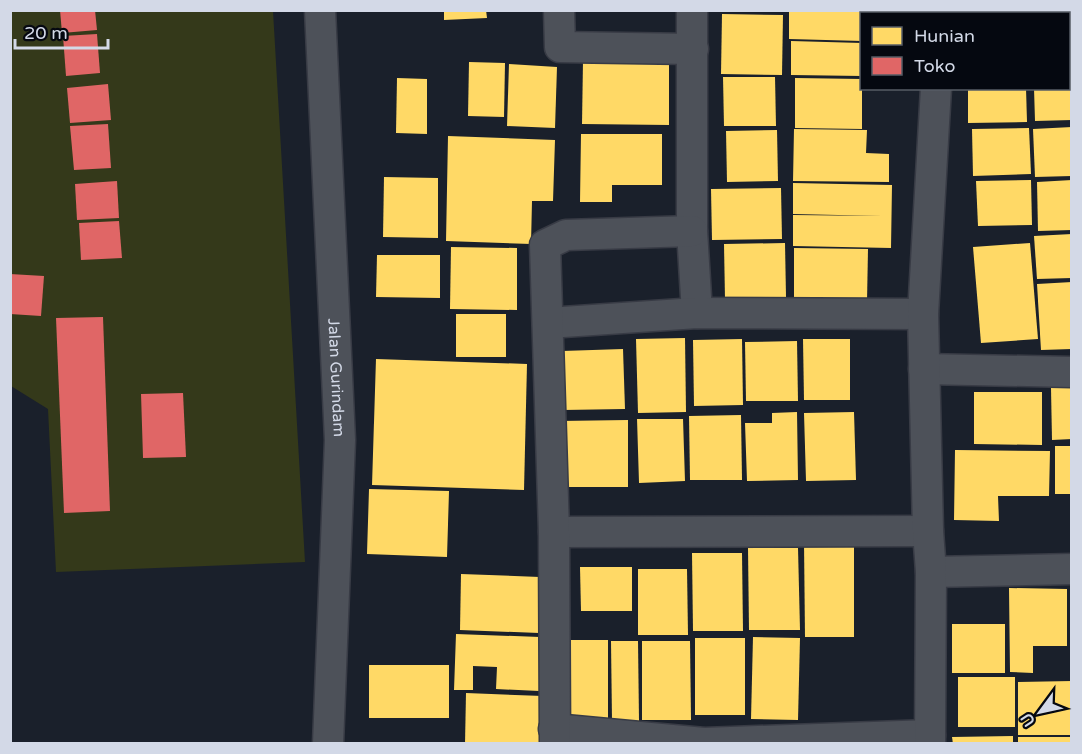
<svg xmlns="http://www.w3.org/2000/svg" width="1082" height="754" font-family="'Varela Round',sans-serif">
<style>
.green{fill:#34391a}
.homes{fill:#ffd966}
.shops{fill:#e06666}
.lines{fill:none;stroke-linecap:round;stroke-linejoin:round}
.minor-casing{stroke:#383b45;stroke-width:33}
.minor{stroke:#4d5159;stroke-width:30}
.labels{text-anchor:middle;stroke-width:6;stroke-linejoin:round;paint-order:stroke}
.street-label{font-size:16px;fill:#d3d9e7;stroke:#050810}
</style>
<rect width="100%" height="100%" fill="#1a202b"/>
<polygon class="green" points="11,11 273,11 305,562 56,572 48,409 11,386"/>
<g class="homes">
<polygon points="444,10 486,10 487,18 444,20"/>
<polygon points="789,10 870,10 870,14 862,14 862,41 789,39"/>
<polygon points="722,14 783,15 782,75 721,74"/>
<polygon points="791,41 862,43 862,76 791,75"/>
<polygon points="583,60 669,61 669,125 582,124"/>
<polygon points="469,62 505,63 504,117 468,116"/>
<polygon points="509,64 557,67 555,128 507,126"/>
<polygon points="723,77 775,77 776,126 724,126"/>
<polygon points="1068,77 1072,77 1072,120 1035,121 1034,88 1068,88"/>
<polygon points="397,78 427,79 427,134 396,133"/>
<polygon points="795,78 862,79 862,129 795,128"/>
<polygon points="968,88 1026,88 1027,122 968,123"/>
<polygon points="1072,127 1072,176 1035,177 1033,129"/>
<polygon points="1029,128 1031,174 973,176 972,129"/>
<polygon points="794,129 867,130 866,153 889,154 889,182 793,181"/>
<polygon points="777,130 778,181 727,182 726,131"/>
<polygon points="581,134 662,134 662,185 612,185 612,202 580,202"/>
<polygon points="448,136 555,140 553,201 532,201 531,244 446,241"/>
<polygon points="384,177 438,178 438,238 383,237"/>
<polygon points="1031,180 1032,225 978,226 976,181"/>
<polygon points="1072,180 1072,230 1038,231 1037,182"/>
<polygon points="793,183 892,185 891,248 793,246 793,215 883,216 793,214"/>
<polygon points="781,188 782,239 712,240 711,189"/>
<polygon points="1072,234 1072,278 1037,279 1034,236"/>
<polygon points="785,243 786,297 725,299 724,244"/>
<polygon points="1030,243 1038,339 981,343 973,247"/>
<polygon points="451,247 517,248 517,310 450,309"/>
<polygon points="794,248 868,249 867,302 794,301"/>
<polygon points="377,255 440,255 440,298 376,297"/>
<polygon points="1072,282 1072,349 1041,350 1037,284"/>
<rect x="456" y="314" width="50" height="43"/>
<polygon points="685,338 686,412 638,413 636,339"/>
<polygon points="742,339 743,405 694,406 693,340"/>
<polygon points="803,339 850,339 850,400 804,400"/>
<polygon points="797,341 798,401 746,401 745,342"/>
<polygon points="623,349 625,409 563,410 562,351"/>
<polygon points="376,359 527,364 524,490 372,485"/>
<polygon points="1051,388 1072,388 1072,439 1052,440"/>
<polygon points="974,392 1042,392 1042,445 974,444"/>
<polygon points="797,412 798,480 747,481 745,423 772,423 772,413"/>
<polygon points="854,412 856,480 806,481 804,413"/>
<polygon points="741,415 742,480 690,480 689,416"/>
<polygon points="637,419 683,419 685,481 639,483"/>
<polygon points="628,420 628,487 560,487 559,421"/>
<rect x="1055" y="446" width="17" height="48"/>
<polygon points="955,450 1050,451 1049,496 998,496 999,521 954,520"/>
<polygon points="369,489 449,491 447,557 367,554"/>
<polygon points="854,541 854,637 805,637 804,542"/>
<polygon points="748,548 798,548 800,630 749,630"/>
<polygon points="692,553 742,553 743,631 693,631"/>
<polygon points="580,567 632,567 632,611 581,611"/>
<polygon points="638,569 687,569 688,635 638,635"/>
<polygon points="461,574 540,577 539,633 460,630"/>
<polygon points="1009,588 1067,589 1067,646 1033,646 1033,673 1010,672"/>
<rect x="952" y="624" width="53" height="49"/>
<polygon points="456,634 540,637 539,691 496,689 497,667 473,666 473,690 454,690"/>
<polygon points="753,637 800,638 798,720 751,719"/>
<rect x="695" y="638" width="50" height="77"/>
<polygon points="566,640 608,640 608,721 567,721"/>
<polygon points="611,641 638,641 639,721 612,721"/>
<polygon points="642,641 690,641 691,720 642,720"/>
<rect x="369" y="665" width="80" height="53"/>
<rect x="958" y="677" width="57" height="50"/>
<polygon points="1072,681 1072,735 1018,735 1018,682"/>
<polygon points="466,693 543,696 542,744 465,744"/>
<polygon points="1013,736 1013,744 953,744 952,737"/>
<rect x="1018" y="737" width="54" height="7"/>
</g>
<g class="shops">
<polygon points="60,10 95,10 97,30 62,33"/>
<polygon points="97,34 100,73 66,76 63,36"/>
<polygon points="108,84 111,120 70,123 67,88"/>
<polygon points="108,124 111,168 74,170 70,126"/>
<polygon points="117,181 119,218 77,220 75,184"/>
<polygon points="119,221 122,258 81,260 79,223"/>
<polygon points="10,274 44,276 41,316 10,314"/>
<polygon points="103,317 110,511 64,513 56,318"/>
<polygon points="183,393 186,457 143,458 141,394"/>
</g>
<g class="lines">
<defs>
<g id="minor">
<path id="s1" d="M320 10 340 440 328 744"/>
<polyline points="559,10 560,47 693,49"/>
<polyline points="692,10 692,231 697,313"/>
<polyline points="936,12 969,14"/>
<polyline points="1068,16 1072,16"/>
<polyline points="1068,64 1072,64"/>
<polyline points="548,323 697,313 923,314"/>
<polyline points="924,369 1072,372"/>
<polyline points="554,532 928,531"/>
<polyline points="931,572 1072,569"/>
<polyline points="554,729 704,743 930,735"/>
<polyline points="555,744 554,532 545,245 566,235 692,231"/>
<polyline points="930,744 931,572 928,531 923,314 936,88"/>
</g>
</defs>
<use href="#minor" class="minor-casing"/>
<use href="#minor" class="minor"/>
</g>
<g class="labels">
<g class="street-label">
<text dy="6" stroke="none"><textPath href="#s1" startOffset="368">Jalan Gurindam</textPath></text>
</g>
</g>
<rect width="1082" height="754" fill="none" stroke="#d3d9e7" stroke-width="24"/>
<rect x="860" y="12" width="210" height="78" fill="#050810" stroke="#575c66" stroke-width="1.5"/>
<rect x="872" y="27" width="30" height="18" fill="#ffd966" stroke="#575c66" stroke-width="1.5"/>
<text x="914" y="42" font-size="18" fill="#d3d9e7">Hunian</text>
<rect x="872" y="57" width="30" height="18" fill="#e06666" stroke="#575c66" stroke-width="1.5"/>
<text x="914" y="72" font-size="18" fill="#d3d9e7">Toko</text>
<g transform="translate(1040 712) rotate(237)" stroke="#050810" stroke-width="4.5" paint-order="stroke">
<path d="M0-4.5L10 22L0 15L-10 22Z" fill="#d3d9e7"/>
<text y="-9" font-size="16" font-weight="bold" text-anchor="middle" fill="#d3d9e7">U</text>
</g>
<path d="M15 39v9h93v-9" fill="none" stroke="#d3d9e7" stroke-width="3"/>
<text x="24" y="39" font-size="18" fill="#d3d9e7" stroke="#050810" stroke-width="4.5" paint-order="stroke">20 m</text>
</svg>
